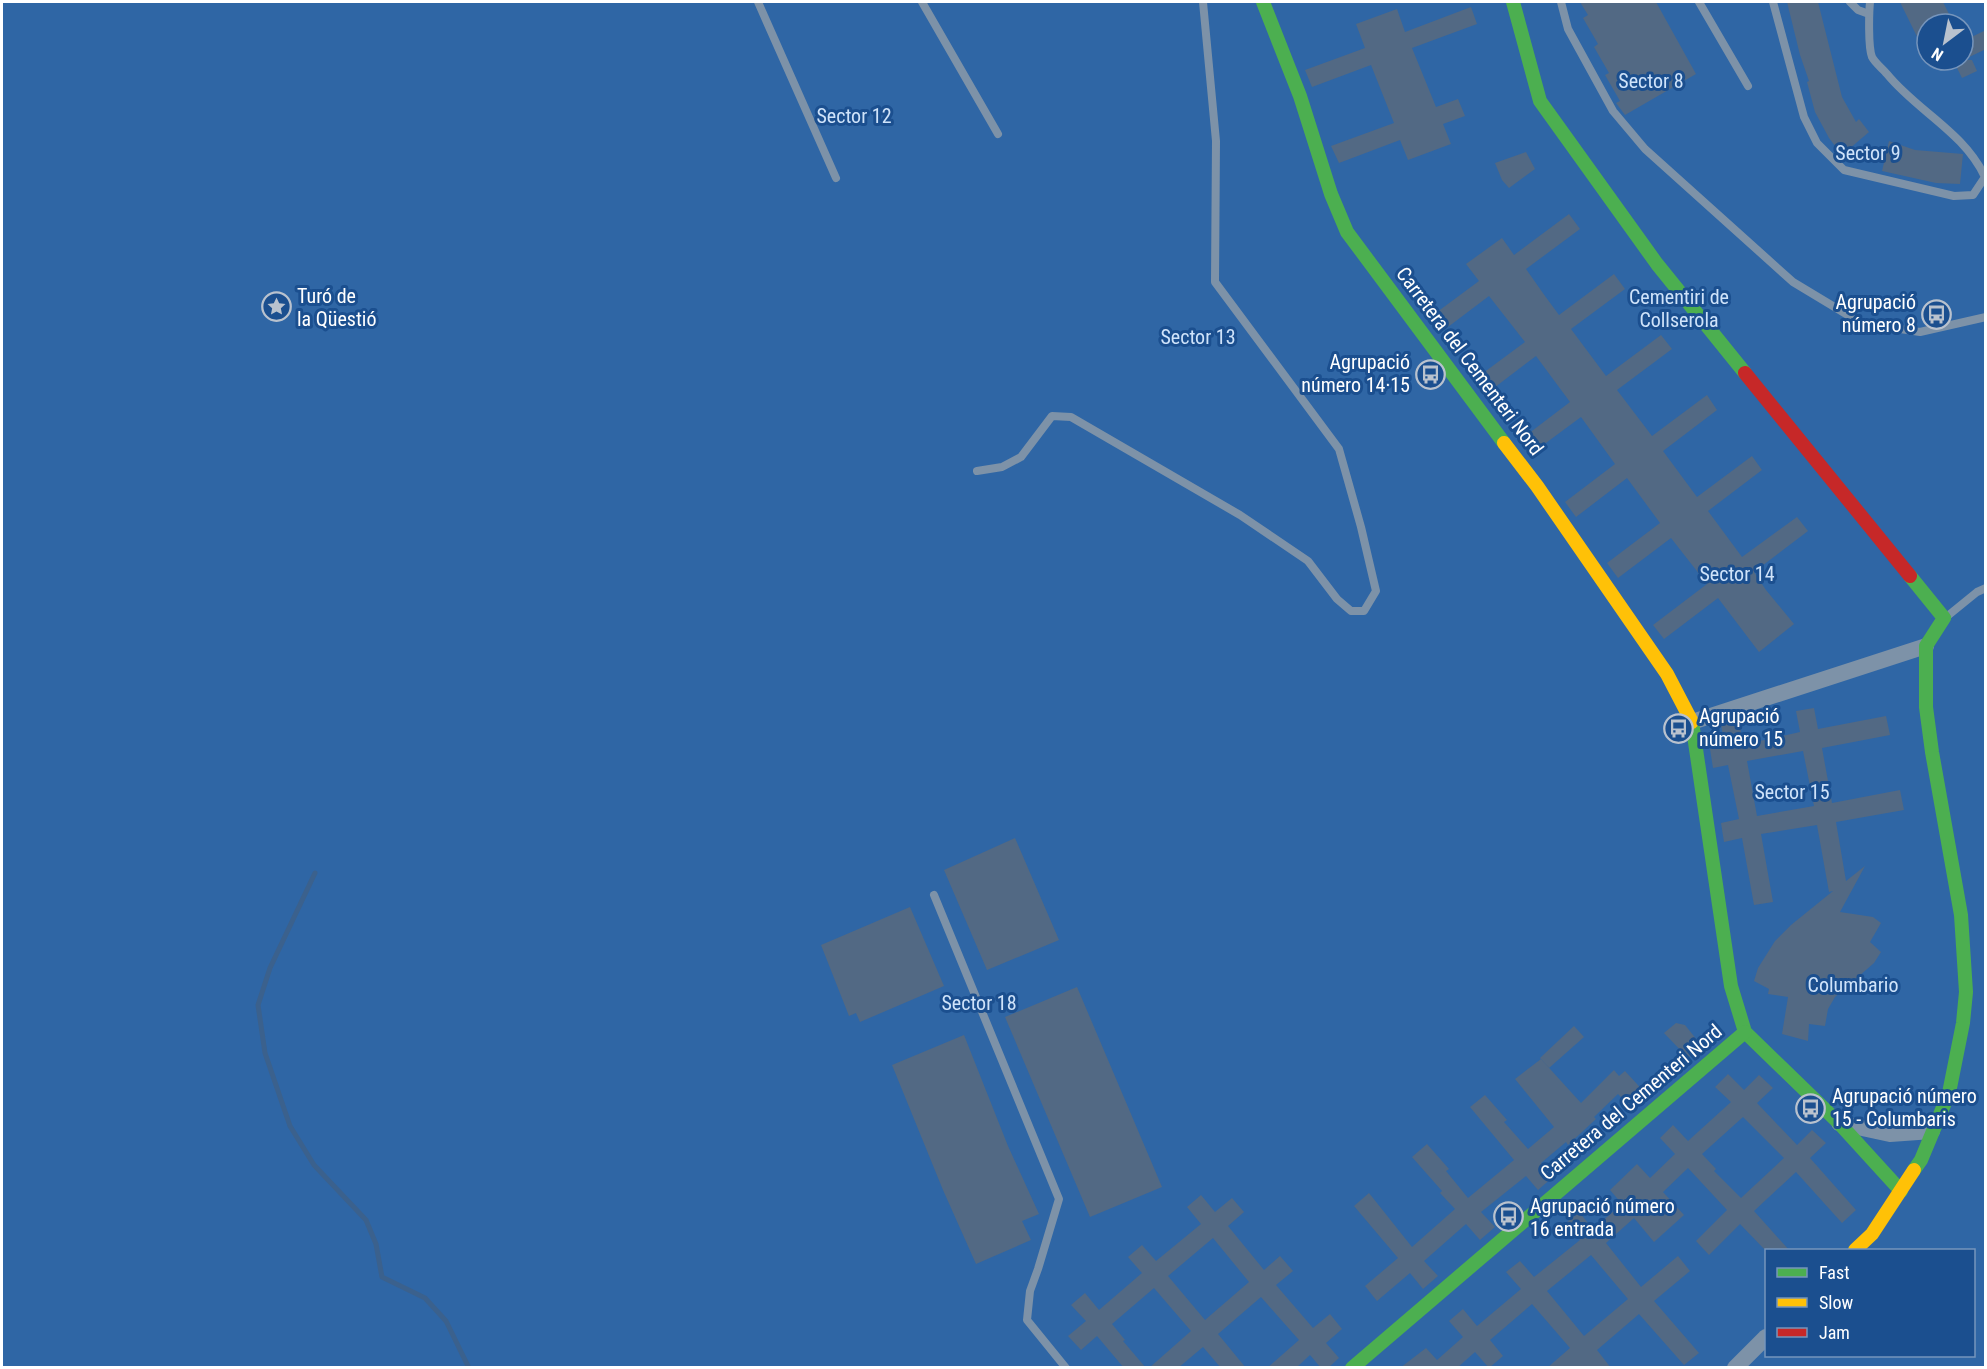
<svg xmlns="http://www.w3.org/2000/svg" width="1987" height="1369" font-family="'Roboto Condensed',sans-serif">
<style>
.green{fill:#2f66a5;fill-rule:evenodd}
.lines{fill:none;stroke-linecap:round;stroke-linejoin:round}
.stream{stroke:#3b618d;stroke-width:5}
.building{fill:#526984;fill-rule:evenodd}
.lane{stroke:#7d92a8;stroke-width:8}
.street{stroke:#7d92a8;stroke-width:16}
.fast{stroke:#4caf50;stroke-width:14}
.slow{stroke:#ffc107;stroke-width:14}
.jam{stroke:#c62828;stroke-width:14}
.labels{text-anchor:middle;stroke-width:6;stroke-linejoin:round;paint-order:stroke}
.park-label{font-size:20px;fill:#cfe3fa;stroke:#1b4f8f}
.poi-label{font-size:20px;fill:#fff;stroke:#1b4f8f;text-anchor:start}
.street-label{font-size:20px;fill:#fff;stroke:#1b4f8f}
</style>
<rect width="100%" height="100%" fill="#365274"/>
<path class="green" d="M2 2H1985V1367L2 1368ZM1927 24H1963V60H1927ZM1766 1250H1974V1356H1766Z"/>
<g class="lines">
<polyline class="stream" points="315,873 270,968 258,1005 265,1053 290,1126 314,1165 366,1220 376,1244 382,1277 425,1298 446,1321 469,1368"/>
</g>
<g class="building">
<polygon points="1580,2 1656,2 1696,74 1625,115 1616,103 1620,101 1605,75 1609,73 1594,47 1598,44 1583,18 1588,15"/>
<polygon points="1787,2 1818,2 1842,97 1856,122 1859,119 1869,132 1842,155 1829,138 1815,112 1807,82 1809,81 1800,55"/>
<polygon points="1900,2 1943,2 1954,24 1927,24 1927,57"/>
<polygon points="1471,7 1477,24 1412,48 1436,107 1458,99 1465,116 1443,124 1451,144 1408,160 1400,140 1339,163 1331,146 1394,123 1371,65 1312,87 1305,70 1365,48 1356,24 1397,9 1405,32"/>
<polygon points="1986,30 1986,49 1963,60 1963,41"/>
<polygon points="1953,60 1972,60 1977,71 1962,78"/>
<polygon points="1889,141 1915,150 1963,154 1960,184 1936,183 1882,171"/>
<polygon points="1526,152 1535,169 1509,188 1502,180 1495,163"/>
<polygon points="1569,214 1580,229 1526,269 1545,296 1559,315 1614,274 1625,289 1571,329 1606,376 1661,335 1672,349 1617,390 1652,436 1707,395 1717,410 1663,451 1697,497 1752,456 1762,470 1708,511 1742,557 1797,517 1808,531 1754,572 1766,590 1794,624 1759,652 1718,598 1664,639 1653,625 1707,584 1671,538 1618,578 1607,563 1660,523 1627,478 1576,517 1565,502 1615,464 1581,417 1531,454 1520,440 1570,402 1536,356 1486,394 1475,379 1525,342 1489,296 1440,333 1429,318 1479,281 1466,264 1502,238 1514,255"/>
<path d="M1814 708 1818 729 1886 716 1890 735 1822 748 1832 803 1900 790 1904 810 1836 822 1846 881 1865 866 1840 912 1873 917 1881 923 1870 942 1881 952 1874 963 1835 997 1828 1009 1825 1026 1809 1024 1808 1041 1782 1034 1788 997 1768 994 1769 989 1754 981 1758 968 1775 941 1791 925 1833 891 1829 892 1817 825 1761 834 1773 902 1754 905 1742 838 1724 842 1721 823 1739 819 1728 765 1713 768 1710 749 1725 746 1721 725 1739 721 1743 743 1765 740 1800 732 1796 711ZM1803 751 1814 806 1757 816 1747 761Z"/>
<polygon points="1015,838 1059,940 987,970 944,870"/>
<polygon points="910,907 944,986 860,1022 856,1013 849,1016 821,945"/>
<polygon points="1077,987 1162,1187 1090,1217 1005,1017"/>
<polygon points="1676,1023 1685,1025 1701,1045 1688,1058 1664,1033"/>
<polygon points="1574,1026 1584,1037 1549,1068 1540,1058"/>
<polygon points="964,1035 1008,1146 1039,1214 1022,1221 1031,1240 976,1264 943,1190 892,1065"/>
<polygon points="1541,1059 1581,1103 1614,1070 1619,1076 1625,1071 1648,1096 1633,1109 1618,1094 1594,1117 1596,1119 1568,1145 1566,1142 1541,1163 1553,1177 1538,1190 1526,1176 1481,1212 1495,1227 1480,1240 1466,1224 1424,1261 1438,1276 1423,1289 1410,1273 1377,1301 1365,1286 1398,1258 1354,1206 1369,1193 1412,1247 1455,1209 1440,1193 1442,1191 1412,1157 1427,1144 1449,1169 1446,1171 1468,1198 1514,1160 1470,1107 1485,1095 1507,1120 1504,1122 1528,1149 1554,1127 1515,1079"/>
<path d="M1728 1074 1744 1090 1759 1075 1773 1088 1757 1103 1797 1145 1812 1130 1826 1143 1810 1158 1856 1210 1842 1223 1796 1172 1754 1211 1790 1251H1766L1740 1224 1709 1255 1696 1241 1727 1210 1688 1168 1663 1192 1684 1215 1654 1242 1634 1218 1606 1243 1641 1287 1678 1256 1690 1271 1654 1301 1699 1353 1684 1365 1639 1314 1597 1350 1611 1368H1547L1570 1348 1532 1304 1490 1340 1503 1356 1489 1368 1475 1352 1457 1368H1400L1426 1348 1437 1360 1463 1337 1449 1321 1463 1309 1477 1326 1521 1289 1506 1272 1520 1261 1534 1277 1580 1240 1565 1224 1579 1212 1593 1229 1622 1204 1610 1190 1637 1164 1650 1178 1675 1154 1660 1138 1673 1125 1688 1141 1731 1102 1715 1087ZM1743 1117 1784 1158 1741 1198 1714 1171 1716 1169 1702 1154ZM1591 1255 1628 1299 1584 1336 1547 1291Z"/>
<path d="M1201 1195 1215 1212 1232 1198 1244 1212 1228 1226 1264 1270 1280 1256 1293 1271 1276 1285 1313 1328 1330 1314 1342 1329 1326 1343 1339 1358 1328 1368H1321L1310 1355 1296 1368H1267L1299 1340 1261 1297 1218 1334 1246 1368H1221L1203 1347 1178 1368H1149L1191 1331 1154 1288 1112 1324 1125 1340 1123 1341 1146 1368H1124L1097 1336 1081 1350 1068 1336 1086 1321 1071 1305 1085 1293 1099 1310 1142 1273 1128 1257 1142 1245 1156 1261 1201 1224 1187 1207ZM1213 1238 1249 1282 1205 1320 1168 1276Z"/>
</g>
<g class="lines">
<g class="lane">
<polyline points="758,2 836,178"/>
<polyline points="922,2 998,134"/>
<polyline points="1561,2 1568,29 1613,111 1645,149 1793,282 1861,323 1920,332 1986,317"/>
<polyline points="1699,2 1748,86"/>
<path d="M1773 2 1804 117 1817 143 1844 170 1954 196 1973 195 1985 177C1964 132 1917 111 1887 74 1883 69 1875 63 1872 57 1868 47 1869 12 1870 2"/>
<polyline points="1850,2 1858,10 1869,14"/>
<polyline points="977,471 1002,467 1021,457 1052,416 1071,417 1240,515 1308,561 1337,599 1351,611 1364,611 1376,591 1361,527 1339,449 1215,282 1216,141 1203,2"/>
<polyline points="1945,618 1977,592 1986,588"/>
<polyline points="934,895 1059,1199 1038,1269 1030,1291 1027,1320 1066,1368"/>
</g>
<g class="street">
<polyline points="1692,722 1926,646"/>
<polyline points="1839,1123 1890,1134 1932,1131"/>
<polyline points="1735,1368 1766,1337"/>
</g>
<g class="fast">
<polyline points="1263,2 1300,96 1331,194 1347,232 1504,443"/>
<polyline points="1513,2 1540,101 1657,264 1745,373"/>
<polyline points="1910,576 1944,618 1926,646 1926,707 1932,752 1961,915 1966,992 1963,1023 1949,1093 1921,1160 1914,1170"/>
<polyline points="1692,722 1731,986 1745,1032 1839,1123 1901,1191"/>
<polyline points="1352,1368 1745,1032"/>
</g>
<g class="slow">
<polyline points="1504,443 1537,486 1667,674 1692,722"/>
<polyline points="1855,1250 1872,1234 1914,1170"/>
</g>
<polyline class="jam" points="1745,373 1910,576"/>
</g>
<defs>
<symbol id="sight-ring" viewBox="-11 -11 22 22"><circle r="9.5" fill="#1b4f8f" stroke="#b9c2ce" stroke-width="1.5"/><path d="M0-6L1.8-2.2L6-1.7L2.9 1.2L3.7 5.4L0 3.3L-3.7 5.4L-2.9 1.2L-6-1.7L-1.8-2.2Z" fill="#b9c2ce"/></symbol>
<symbol id="bus-ring" viewBox="-11 -11 22 22"><circle r="9.5" fill="#1b4f8f" stroke="#b9c2ce" stroke-width="1.5"/><path d="M-5-6H5V4H4V6H2V4H-2V6H-4V4H-5ZM-3.5-4V0h7V-4ZM-3.5 1.2v1.5H-2V1.2ZM2 1.2v1.5H3.5V1.2Z" fill="#b9c2ce"/></symbol>
</defs>
<g fill-rule="evenodd">
<use href="#sight-ring" x="260" y="290" width="33" height="33"/>
<use href="#bus-ring" x="1920" y="298" width="33" height="33"/>
<use href="#bus-ring" x="1414" y="358" width="33" height="33"/>
<use href="#bus-ring" x="1662" y="712" width="33" height="33"/>
<use href="#bus-ring" x="1794" y="1092" width="33" height="33"/>
<use href="#bus-ring" x="1492" y="1200" width="33" height="33"/>
</g>
<g class="labels">
<g class="park-label">
<text x="1651" y="88">Sector 8</text>
<text x="854" y="123">Sector 12</text>
<text x="1868" y="160">Sector 9</text>
<text x="1679" y="304">Cementiri de<tspan x="1679" dy="23">Collserola</tspan></text>
<text x="1198" y="344">Sector 13</text>
<text x="1737" y="581">Sector 14</text>
<text x="1792" y="799">Sector 15</text>
<text x="1853" y="992">Columbario</text>
<text x="979" y="1010">Sector 18</text>
</g>
<g class="poi-label">
<text x="297" y="303">Turó de<tspan x="297" dy="23">la Qüestió</tspan></text>
<text x="1916" y="309" text-anchor="end">Agrupació<tspan x="1916" dy="23">número 8</tspan></text>
<text x="1410" y="369" text-anchor="end">Agrupació<tspan x="1410" dy="23">número 14·15</tspan></text>
<text x="1699" y="723">Agrupació<tspan x="1699" dy="23">número 15</tspan></text>
<text x="1832" y="1103">Agrupació número<tspan x="1832" dy="23">15 - Columbaris</tspan></text>
<text x="1530" y="1213">Agrupació número<tspan x="1530" dy="23">16 entrada</tspan></text>
</g>
<g class="street-label">
<text transform="translate(1470 361) rotate(53)" y="7">Carretera del Cementeri Nord</text>
<text transform="translate(1631 1102) rotate(-40)" y="7">Carretera del Cementeri Nord</text>
</g>
</g>
<rect width="1987" height="1369" fill="none" stroke="#ffffff" stroke-width="6"/>
<rect x="1765" y="1249" width="210" height="108" fill="#1b4f8f" stroke="#7695bc" stroke-width="1.5"/>
<rect x="1777" y="1268" width="30" height="9" fill="#4caf50" stroke="#7695bc" stroke-width="1.5"/>
<text x="1819" y="1279" font-size="18" fill="#ffffff">Fast</text>
<rect x="1777" y="1298" width="30" height="9" fill="#ffc107" stroke="#7695bc" stroke-width="1.5"/>
<text x="1819" y="1309" font-size="18" fill="#ffffff">Slow</text>
<rect x="1777" y="1328" width="30" height="9" fill="#c62828" stroke="#7695bc" stroke-width="1.5"/>
<text x="1819" y="1339" font-size="18" fill="#ffffff">Jam</text>
<g transform="translate(1945 42) rotate(212)"><circle r="28" fill="#1b4f8f" stroke="#7695bc" stroke-width="1.5"/>
<path d="M0-4.5L10 22L0 15L-10 22Z" fill="#b9c2ce"/>
<text y="-9" font-size="16" font-weight="bold" text-anchor="middle" fill="#ffffff">N</text>
</g>
</svg>
